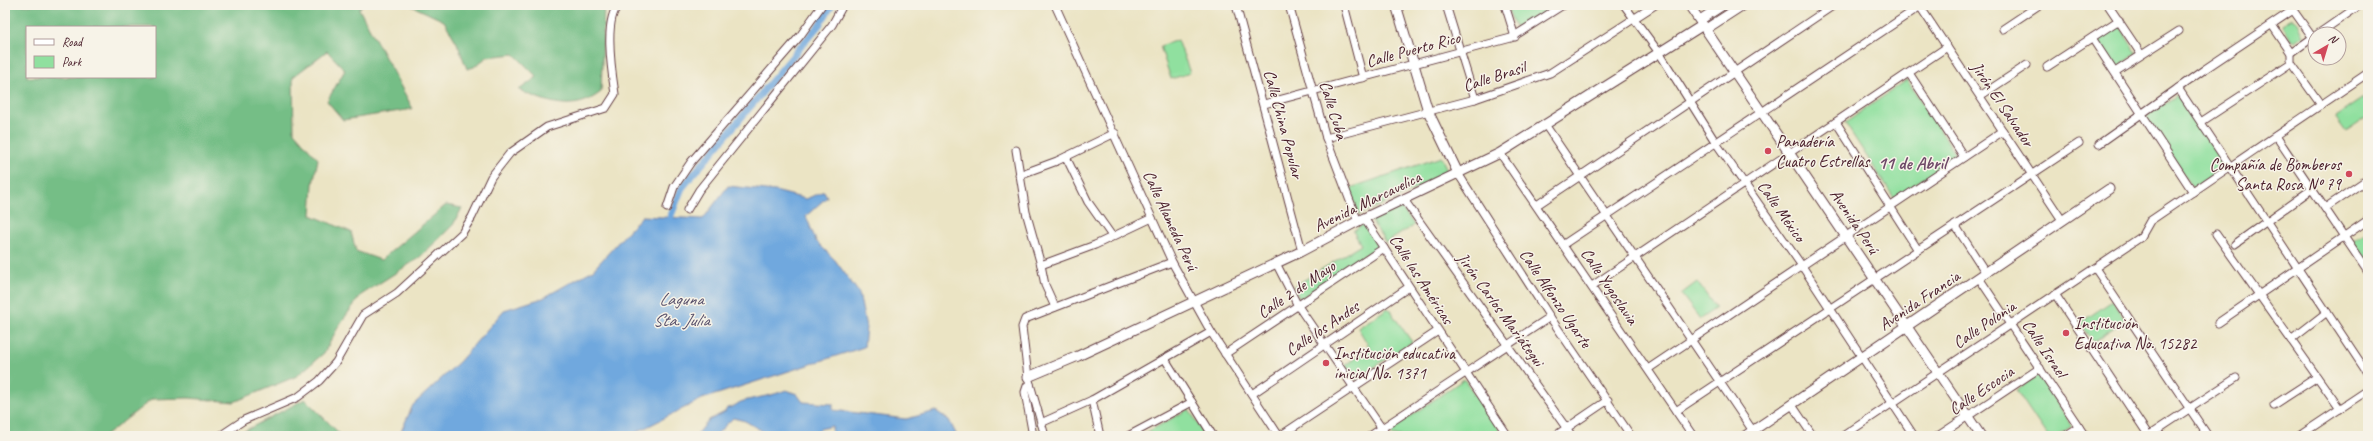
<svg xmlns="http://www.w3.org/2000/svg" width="2373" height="441" font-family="Caveat,sans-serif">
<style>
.green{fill:#90e09f;stroke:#6d8065}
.forest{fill:#74be86;stroke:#5f6e58;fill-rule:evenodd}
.water{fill:#6fa8de;stroke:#5c6484}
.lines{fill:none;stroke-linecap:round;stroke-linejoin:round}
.canal{stroke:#6fa8de;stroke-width:7}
.minor-casing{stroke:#623d42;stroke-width:9}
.tertiary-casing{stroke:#623d42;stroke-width:11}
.minor{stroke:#fff;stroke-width:7}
.tertiary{stroke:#fff;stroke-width:9}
.poi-dot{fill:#d1495b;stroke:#f7f3e8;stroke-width:1.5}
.labels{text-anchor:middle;stroke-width:3;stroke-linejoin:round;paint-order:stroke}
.street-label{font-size:17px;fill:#4a1f2b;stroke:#f7f3e8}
.poi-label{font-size:17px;fill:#4a1f2b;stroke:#f7f3e8;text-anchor:start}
.neighbourhood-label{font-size:18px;font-weight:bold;fill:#6f4969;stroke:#f7f3e8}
.water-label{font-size:18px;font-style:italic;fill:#574f6a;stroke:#f7f3e8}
</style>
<rect width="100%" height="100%" fill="#f7f3e8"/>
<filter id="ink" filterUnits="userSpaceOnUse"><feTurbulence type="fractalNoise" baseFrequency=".025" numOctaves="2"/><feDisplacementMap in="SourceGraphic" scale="8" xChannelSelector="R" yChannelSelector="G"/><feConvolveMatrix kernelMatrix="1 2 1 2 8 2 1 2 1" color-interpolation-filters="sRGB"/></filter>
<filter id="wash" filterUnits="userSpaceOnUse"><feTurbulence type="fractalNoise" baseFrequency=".012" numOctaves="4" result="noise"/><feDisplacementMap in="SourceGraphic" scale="16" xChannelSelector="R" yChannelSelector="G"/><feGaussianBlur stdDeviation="0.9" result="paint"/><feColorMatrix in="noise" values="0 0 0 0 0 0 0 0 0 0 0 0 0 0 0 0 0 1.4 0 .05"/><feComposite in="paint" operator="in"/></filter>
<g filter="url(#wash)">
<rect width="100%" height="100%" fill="#ebe4c4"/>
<g class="green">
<polygon points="1506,5 1556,5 1557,6 1516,29"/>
<polygon points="2292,18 2297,23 2303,35 2295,41 2291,40 2282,24"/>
<polygon points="2118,25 2137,53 2116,69 2096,39"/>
<polygon points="1178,40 1190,73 1171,79 1160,46"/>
<polygon points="1907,80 1957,156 1894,198 1845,123"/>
<polygon points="2177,95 2226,166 2193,189 2145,118"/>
<polygon points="2363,98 2368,106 2368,117 2346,132 2335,117"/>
<polygon points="1441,157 1449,174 1359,215 1350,188"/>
<polygon points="1401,207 1414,225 1386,243 1371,220"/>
<polygon points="1363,224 1378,246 1300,299 1293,287 1361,245 1353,231"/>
<polygon points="2368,231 2368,266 2352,242"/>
<polygon points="1697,282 1716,308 1700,319 1681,294"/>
<polygon points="2112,301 2125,320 2092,342 2080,323"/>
<polygon points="1388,308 1412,342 1355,380 1345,365 1370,348 1358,328"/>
<polygon points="2038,375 2072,426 2057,436 2047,436 2016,390"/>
<polygon points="1464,379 1504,436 1393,436 1389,431"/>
<polygon points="1189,409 1205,436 1140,436"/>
</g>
<g class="forest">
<path d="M5 5H362L359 9 413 109 343 120 327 101 345 70 327 51 293 77 294 132 318 159 313 184 311 215 351 232 356 251 381 260 446 205 462 208 453 225 419 258 361 295 340 324 324 353 297 376 234 402 189 398 152 399 105 436H5ZM27 27H155V77H27Z"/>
<path d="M410 5H604L601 92C575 113 547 103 519 90L537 77 514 54 487 57 474 67 467 69 457 43 444 21Z"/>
<polygon points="305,399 342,436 235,436"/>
</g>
<g class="water">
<polygon points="728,186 775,191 806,199 824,191 827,197 806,216 816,241 835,260 859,293 866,327 864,347 702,399 629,436 399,436 413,405 460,361 504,310 543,298 593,270 642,216 703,219"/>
<path d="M786 390 797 394 803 402 833 404V410L906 419 936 411 949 420 957 436H832V426L820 429 816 436H764V432L745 421 733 418 715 436H696L709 420 725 412 727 408C735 408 737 402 744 401 758 397 772 396 786 390Z"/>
</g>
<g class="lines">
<polyline class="canal" points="670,218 682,188 819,25 832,5"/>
</g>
</g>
<g filter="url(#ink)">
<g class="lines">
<defs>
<g id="minor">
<polyline points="1055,5 1172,262 1211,332 1279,436"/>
<polyline points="1236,5 1302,251"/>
<polyline points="1289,5 1326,138 1358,222"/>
<polyline points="1344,5 1363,78"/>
<polyline points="1446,5 1475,99"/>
<polyline points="1505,5 1515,37"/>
<polyline points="1624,5 1660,54 1716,143 1802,266 1914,436"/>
<polyline points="1919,5 2062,220"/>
<polyline points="2108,5 2141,54"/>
<polyline points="2367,5 2368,6"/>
<polyline points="2272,25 2291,53 2291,63 2321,105"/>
<polyline points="2003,29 2039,5"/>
<polyline points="2318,34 2360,5"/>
<polyline points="2092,38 2193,192"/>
<polyline points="2291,53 2315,36"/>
<polyline points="2047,67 2119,20"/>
<polyline points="2115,72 2179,31"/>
<polyline points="1909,73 1964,157"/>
<polyline points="2178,88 2368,374"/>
<polyline points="1980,96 2027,65"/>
<polyline points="1264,104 1511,38 1563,5"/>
<polyline points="1836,122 1918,250"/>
<polyline points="2201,122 2291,63"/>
<polyline points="1546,126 1753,431"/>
<polyline points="2276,136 2368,272"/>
<polyline points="1326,138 1475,99 1550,73 1655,5"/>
<polyline points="2099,144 2205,69 2293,10 2313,38"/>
<polyline points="1016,150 1026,212 1041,265 1045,285 1055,307"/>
<polyline points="1500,153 1693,436"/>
<polyline points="1066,157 1088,202 1112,236"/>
<polyline points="1019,175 1057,161 1115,133"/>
<polyline points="1459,175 1550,317 1631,436"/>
<polyline points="1405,201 1572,436"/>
<polyline points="1537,205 1834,5"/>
<polyline points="667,208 674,187 691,162 800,36 822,5"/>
<polyline points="2325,208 2368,179"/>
<polyline points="687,210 699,190 832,25 843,5"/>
<polyline points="1364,218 1508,436"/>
<polyline points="1955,225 1986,273"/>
<polyline points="2216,234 2340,409"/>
<polyline points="1564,244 1922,5"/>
<polyline points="2235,244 2312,189"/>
<polyline points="1276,263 1298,306 1387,436"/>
<polyline points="1041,265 1095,245 1152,218"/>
<polyline points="2095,268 2208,436"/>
<polyline points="1979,278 2085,436"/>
<polyline points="1592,286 1947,47"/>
<polyline points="2055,294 2149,436"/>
<polyline points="2218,323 2368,220"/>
<polyline points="2291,340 2327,312"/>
<polyline points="1225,354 1384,248"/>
<polyline points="1165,359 1213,436"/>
<polyline points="1648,369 2003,131"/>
<polyline points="1030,384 1027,386 1025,392 1033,436"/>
<polyline points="1252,394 1409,287"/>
<polyline points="1092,400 1100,436"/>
<polyline points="1792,405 1813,436"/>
<polyline points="2274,405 2317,377"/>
<polyline points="1676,411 2079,143"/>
<polyline points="1041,423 1092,400 1211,332"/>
<path d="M220 436 244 420 298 397 319 381 336 362 363 315 397 293 462 233 472 217 491 177 510 153 547 127 606 108 615 94C612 74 603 18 619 5"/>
<polyline points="1045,436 1028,377 1022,327 1025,319 1172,262"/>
<polyline points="1128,436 1192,402"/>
<polyline points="1280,436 1438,331"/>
<polyline points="1370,436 1550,317"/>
<polyline points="1555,436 1608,400"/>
<polyline points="1843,436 2141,237 2150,221 2368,73"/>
<polyline points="1938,436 2040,368"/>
<polyline points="2065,436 2079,427"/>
<polyline points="2148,436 2236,378"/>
<polyline points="2299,436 2368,390"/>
</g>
<g id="tertiary">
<polyline points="1396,5 1428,111 1459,175"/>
<polyline points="1689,5 1981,436"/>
<polyline points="1700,20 1723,5"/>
<polyline points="1706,29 1743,5"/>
<polyline points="1028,377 1078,356 1300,252 1364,218 1500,153 1703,25"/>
<polyline points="1745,436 2109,189"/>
</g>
</defs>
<use href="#minor" class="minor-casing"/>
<use href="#tertiary" class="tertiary-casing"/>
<use href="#minor" class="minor"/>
<use href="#tertiary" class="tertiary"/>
</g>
</g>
<g class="poi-dot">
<circle cx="1768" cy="151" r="4"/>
<circle cx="2349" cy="174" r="4"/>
<circle cx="2066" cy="333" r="4"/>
<circle cx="1326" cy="363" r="4"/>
</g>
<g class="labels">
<g class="street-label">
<text transform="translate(1413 49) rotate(-15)" y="6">Calle Puerto Rico</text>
<text transform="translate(1494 76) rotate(-18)" y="6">Calle Brasil</text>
<text transform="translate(2003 104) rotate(56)" y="6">Jirón El Salvador</text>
<text transform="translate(1334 110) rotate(73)" y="6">Calle Cuba</text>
<text transform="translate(1284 124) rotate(75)" y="6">Calle China Popular</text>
<text transform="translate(1367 201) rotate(-26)" y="6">Avenida Marcavelica</text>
<text transform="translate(1782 211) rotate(55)" y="6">Calle México</text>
<text transform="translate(1171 220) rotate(65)" y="6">Calle Alameda Perú</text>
<text transform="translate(1855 221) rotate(56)" y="6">Avenida Perú</text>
<text transform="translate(1422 279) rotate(57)" y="6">Calle las Américas</text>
<text transform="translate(1610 286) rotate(56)" y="6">Calle Yugoslavia</text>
<text transform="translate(1296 289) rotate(-34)" y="6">Calle 2 de Mayo</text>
<text transform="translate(1556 298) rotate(56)" y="6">Calle Alfonzo Ugarte</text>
<text transform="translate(1919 300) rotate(-34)" y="6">Avenida Francia</text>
<text transform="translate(1501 309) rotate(54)" y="6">Jirón Carlos Mariátegui</text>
<text transform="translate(1984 324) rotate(-34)" y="6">Calle Polonia</text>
<text transform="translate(1322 328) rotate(-34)" y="6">Calle los Andes</text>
<text transform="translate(2045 348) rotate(56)" y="6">Calle Israel</text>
<text transform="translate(1981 390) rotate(-34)" y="6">Calle Escocia</text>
</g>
<g class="poi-label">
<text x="1776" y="147">Panadería<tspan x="1776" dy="20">Cuatro Estrellas</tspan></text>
<text x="2341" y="170" text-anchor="end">Compañía de Bomberos<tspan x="2341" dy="20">Santa Rosa Nº 79</tspan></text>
<text x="2074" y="329">Institución<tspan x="2074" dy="20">Educativa No. 15282</tspan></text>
<text x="1334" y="359">Institución educativa<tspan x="1334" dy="20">inicial No. 1371</tspan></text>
</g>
<g class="neighbourhood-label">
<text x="1912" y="169">11 de Abril</text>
</g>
<g class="water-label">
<text x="681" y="305">Laguna<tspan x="681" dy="21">Sta. Julia</tspan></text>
</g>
</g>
<rect width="2373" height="441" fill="none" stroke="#f7f3e8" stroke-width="20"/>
<rect x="26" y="26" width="130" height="52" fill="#f7f3e8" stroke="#b29e9c"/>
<rect x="34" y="39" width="20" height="6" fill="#ffffff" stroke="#b29e9c"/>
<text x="62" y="46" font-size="12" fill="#4a1f2b">Road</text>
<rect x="34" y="56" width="20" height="12" fill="#90e09f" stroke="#b29e9c"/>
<text x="62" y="66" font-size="12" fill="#4a1f2b">Park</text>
<g transform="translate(2327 46) rotate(38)"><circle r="19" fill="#f7f3e8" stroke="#b29e9c"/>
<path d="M0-3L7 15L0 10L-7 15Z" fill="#d1495b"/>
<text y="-6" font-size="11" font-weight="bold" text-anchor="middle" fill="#4a1f2b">N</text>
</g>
</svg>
